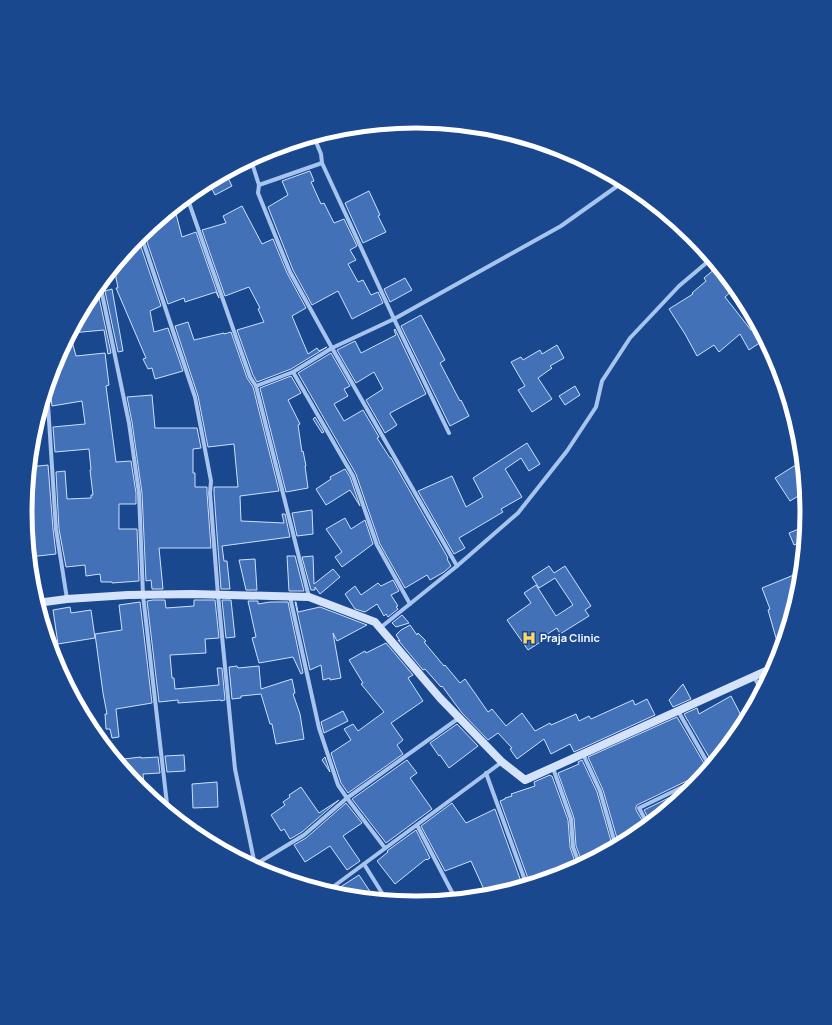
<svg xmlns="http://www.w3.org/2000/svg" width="832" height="1025" font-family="Manrope,sans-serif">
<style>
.building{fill:#4271b7;stroke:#cde0fa}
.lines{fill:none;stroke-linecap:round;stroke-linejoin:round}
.street{stroke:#a7c4ee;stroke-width:4}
.secondary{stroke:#d4e3fa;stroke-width:8}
.labels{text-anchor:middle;stroke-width:3.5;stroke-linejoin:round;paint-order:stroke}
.poi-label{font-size:11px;font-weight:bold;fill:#fff;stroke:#1a488f;text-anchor:start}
.rim{fill:none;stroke:#fff;stroke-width:5}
</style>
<rect width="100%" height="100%" fill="#1a488f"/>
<g class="building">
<polygon points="310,171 314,181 311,182 321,204 324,203 334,223 344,219 357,246 350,250 356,260 348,264 358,282 363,280 371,295 378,292 383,303 352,319 338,291 312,305 293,270 268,207 288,195 282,181"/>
<polygon points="226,174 232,186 215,195 209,183"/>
<polygon points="369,191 380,215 378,216 386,232 363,243 345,203"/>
<polygon points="242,206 262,244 273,239 287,273 306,308 292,316 308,354 317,348 319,351 327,347 291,369 257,382 253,375 237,330 264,322 258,309 260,308 249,287 225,296 202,230 226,223 223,216"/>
<polygon points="175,210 182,237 196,232 219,298 216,292 185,302 184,298 168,304 144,233 169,212"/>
<polygon points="138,238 161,306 150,311 154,332 168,328 183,371 155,379 152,368 148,369 143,359 146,358 116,288 118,288 114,267 132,245 140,244"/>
<polygon points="716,268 733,290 725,297 751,330 758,326 764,338 760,341 761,342 749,350 740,334 719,352 714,345 697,356 685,334 669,309 693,294 692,293 706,281 704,278"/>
<polygon points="405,278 412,290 390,302 384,289"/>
<polygon points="112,289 123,351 118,352 105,291"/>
<polygon points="98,293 111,353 108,354 104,330 71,333 91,295"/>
<polygon points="421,315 445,360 440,363 460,401 461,400 469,416 450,426 401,326"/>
<polygon points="188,322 194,340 224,333 224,334 231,332 247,378 253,387 279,491 240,496 241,521 284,523 282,514 285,514 290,537 222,546 224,561 227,561 230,589 221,589 214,493 214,487 238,487 234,444 208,447 198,396 175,326"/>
<polygon points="395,329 426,394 390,413 390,414 397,425 385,433 366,400 383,389 374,372 356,383 337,350 355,341 361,353 396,335 394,330"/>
<polygon points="70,334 76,356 105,353 109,385 106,386 116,462 131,461 136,493 136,504 119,504 119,529 137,529 139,581 112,583 112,582 101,582 100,574 86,576 85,565 66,567 59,529 56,472 65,471 67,499 91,498 91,495 93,495 90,470 91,470 89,449 55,452 53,427 85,424 85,423 82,401 52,406 50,388 48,386 55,363"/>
<polygon points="557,345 564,358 550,366 552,368 538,378 552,399 532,412 518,390 525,386 511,362 521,357 523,360 540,350 542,354"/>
<polygon points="331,353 350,386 344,389 348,396 334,404 344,421 363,410 379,437 377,438 390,458 391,458 448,558 447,559 451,566 444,572 430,580 427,575 405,588 380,544 356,474 298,373"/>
<polygon points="291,376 301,393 288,400 300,424 298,425 302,452 303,451 306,466 305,466 308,488 286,492 260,388"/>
<polygon points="575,386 580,395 565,405 559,396"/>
<polygon points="152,395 155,428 197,428 201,448 193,449 193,473 195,473 195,487 207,487 207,493 211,548 159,548 163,589 152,589 151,580 146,581 142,493 132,422 127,397"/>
<polygon points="315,417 324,432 322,433 313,419"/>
<polygon points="527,443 540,464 529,471 521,458 505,469 522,497 501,509 503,512 459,538 465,548 454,554 418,491 452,476 466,507 483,497 473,478"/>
<polygon points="802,461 805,492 790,501 775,478"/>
<polygon points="48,465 53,529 56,554 29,557 25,512 29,467"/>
<polygon points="345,469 350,477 360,506 350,490 326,505 316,489 331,479 330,477"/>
<polygon points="312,510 313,534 297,536 292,513"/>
<polygon points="345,518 351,529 365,520 373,544 342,567 335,557 342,552 326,529"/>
<polygon points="801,528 805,537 804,541 794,545 789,533"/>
<polygon points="287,556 295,556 304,591 289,591"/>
<polygon points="313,556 314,584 333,569 340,577 320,594 315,587 315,590 311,590 302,557"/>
<polygon points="255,559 257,590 246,590 239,560"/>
<polygon points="549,566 554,573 565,566 591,606 585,610 589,616 560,634 557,628 541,638 542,641 528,650 507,620 531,603 524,593 536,585 556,616 573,605 555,578 539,588 532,577"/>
<polygon points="801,572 799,589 780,652 768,610 770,609 762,588"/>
<polygon points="393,580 399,591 391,595 398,606 396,607 398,609 388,617 386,614 384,616 377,604 365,612 355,609 345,594 355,586 361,595 378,583 381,586"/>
<polygon points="153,600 165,600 166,608 194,606 194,600 215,600 219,638 205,639 206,653 170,655 172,678 174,678 175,689 219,685 217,668 222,668 225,700 221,701 221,700 178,703 178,700 159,702 147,601"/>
<polygon points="222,600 231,600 235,637 226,638"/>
<polygon points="248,601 258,601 258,604 270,602 288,602 303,673 301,674 293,657 259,663 252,638 256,637"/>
<polygon points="140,602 152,703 116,709 119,737 112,738 110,729 106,729 105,714 107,714 103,693 95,634 122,630 119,605"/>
<polygon points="295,602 296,602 298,612 320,607 367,625 337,641 333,633 341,678 330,680 330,678 323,680 321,665 310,670"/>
<polygon points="70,607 71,613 91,610 95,638 58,644 53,610"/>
<polygon points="402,615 409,623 396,627 392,623"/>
<polygon points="410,625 417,635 418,633 426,641 424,642 444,666 445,665 460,683 465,679 488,712 492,709 506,726 522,713 535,731 550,723 551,725 576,714 579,721 589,716 591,719 633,700 635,705 647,699 655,715 574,752 570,744 551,754 544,739 517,759 510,749 512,748 498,733 488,740 462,713 442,686 441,687 425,669 423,670 398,640 400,641 396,635 401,630"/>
<polygon points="386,643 413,675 408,678 423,701 391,723 403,740 397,745 403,754 348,793 341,783 331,753 351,740 344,729 353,724 358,731 384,712 361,684 363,683 349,660 365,651 366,653"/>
<polygon points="237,666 238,668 259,666 261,689 292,679 295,693 293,694 300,714 304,739 276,744 272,724 270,724 261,694 241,696 241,698 232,699 229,667"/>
<polygon points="683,684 691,699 673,707 669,700"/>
<polygon points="731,696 745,723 741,730 713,764 684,714 697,708 699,714"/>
<polygon points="343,711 348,721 324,733 321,722"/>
<polygon points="677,717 708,770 705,774 701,774 637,805 636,807 636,810 646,827 633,838 619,845 603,790 588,757"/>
<polygon points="457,724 478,746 449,768 440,755 439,756 430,743"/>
<polygon points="184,755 185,771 167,772 165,756"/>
<polygon points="141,757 141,758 158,757 160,773 143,774 145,794 139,789 115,760"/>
<polygon points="325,757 330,772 322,760"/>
<polygon points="407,760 417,773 410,778 432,809 386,843 352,799"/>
<polygon points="582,760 597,792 613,848 583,864 576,846 574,818 558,773 579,764 578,762"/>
<polygon points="550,775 551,776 552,776 568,820 570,847 577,868 565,874 530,884 500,801 505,799 505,798 512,796 511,794 535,786 534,782"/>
<polygon points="217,782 218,807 193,808 192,784"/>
<polygon points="697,784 692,789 651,823 644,810"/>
<polygon points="301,787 319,813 339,800 302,832 290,839 284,829 281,831 271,815 285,805 283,802 290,797 289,795"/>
<polygon points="346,803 362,823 343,836 360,861 347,870 330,846 305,862 294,845 306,838"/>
<polygon points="452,803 466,823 495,809 523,887 490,896 489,893 486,894 471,861 445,871 421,826"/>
<polygon points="416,830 430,858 427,860 426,859 395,884 377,861 388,852 387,851"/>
<polygon points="359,875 375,899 340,896 331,893"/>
</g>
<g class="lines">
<g class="street">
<polyline points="314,137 321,154 322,163 394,319 449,433"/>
<polyline points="251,160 259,185 258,193 290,272 332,348 457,566"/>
<polyline points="259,185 322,163"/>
<polyline points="187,197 250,377 256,386"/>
<polyline points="141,235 195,397 211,481 210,493 218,595 235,769 255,865"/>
<polyline points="100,284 129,423 139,493 143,595 168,813"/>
<polyline points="293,372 353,476 377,545 410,604"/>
<polyline points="47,389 56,529 67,599"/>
<polyline points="290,597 319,728 338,785 347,798 385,848"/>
<polyline points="309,597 256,386 293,372 332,348 394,319 561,226 623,182"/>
<polyline points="42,602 50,646"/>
<polyline points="380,628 457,566 518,513 567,451 596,407 602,381 630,338 679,286 711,259"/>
<polyline points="754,677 762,691"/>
<polyline points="678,711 710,767"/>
<polyline points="583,754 600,791 616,847"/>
<polyline points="553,768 571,819 573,847 580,866"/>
<polyline points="486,773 527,886"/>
<polyline points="417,825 456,900"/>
<polyline points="648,825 639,808 703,777"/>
<polyline points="364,864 387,901"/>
<polyline points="253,866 304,835 347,798 459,718"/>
<polyline points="326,892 502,762"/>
</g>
<polyline class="secondary" points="37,603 67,599 128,595 192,594 309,597 375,622 440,698 502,762 525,780 775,667"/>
</g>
<defs>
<symbol id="hospital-bare" viewBox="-9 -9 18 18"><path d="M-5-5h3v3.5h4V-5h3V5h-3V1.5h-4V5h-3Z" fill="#ffd964" stroke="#1a488f" stroke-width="2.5" paint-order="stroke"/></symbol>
</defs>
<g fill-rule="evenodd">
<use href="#hospital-bare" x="519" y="628" width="20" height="20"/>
</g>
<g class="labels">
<g class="poi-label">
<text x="540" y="642">Praja Clinic</text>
</g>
</g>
<path d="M0 0H832V1025H0ZM32 512a384 384 0 1 1 768 0a384 384 0 1 1-768 0Z" fill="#1a488f" fill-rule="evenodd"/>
<path class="rim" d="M32 512a384 384 0 1 1 768 0a384 384 0 1 1-768 0Z"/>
</svg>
